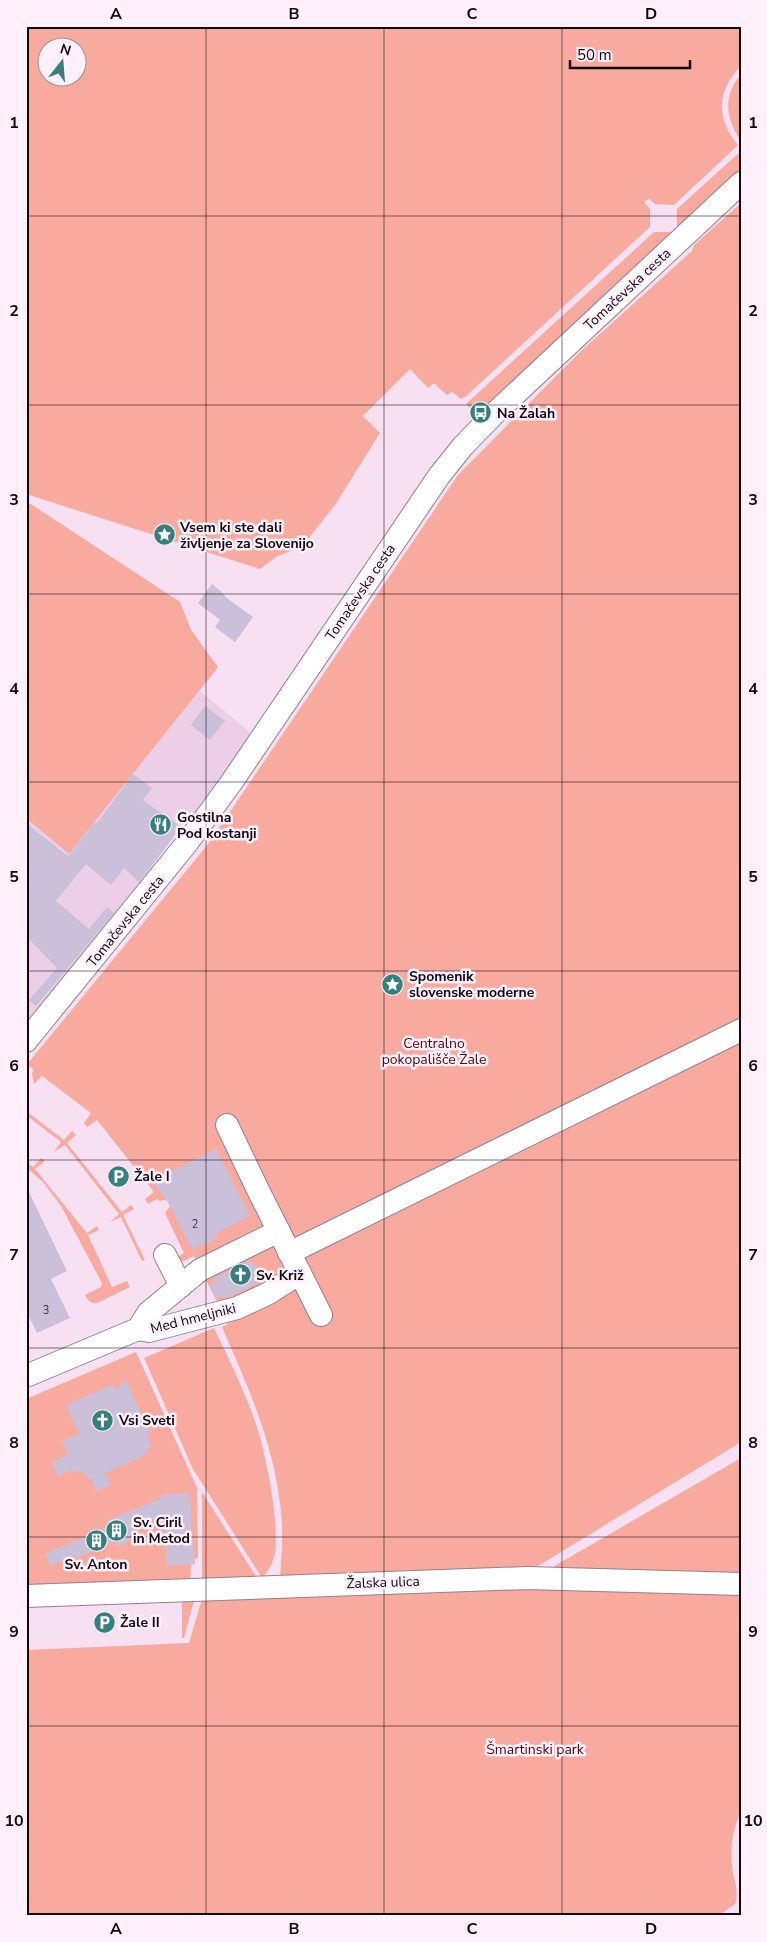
<svg xmlns="http://www.w3.org/2000/svg" width="767" height="1942" font-family="'Nunito Sans',sans-serif">
<style>
.built{fill:#eccfe6}
.green{fill:#f8aa9e;fill-rule:evenodd}
.building{fill:#cbc0d9}
.lines{fill:none;stroke-linecap:round;stroke-linejoin:round}
.minor-casing{stroke:#957f90;stroke-width:24}
.minor{stroke:#fff;stroke-width:22}
.grid{fill:none;stroke:#10080e;stroke-width:1;stroke-opacity:0.55}
.labels{text-anchor:middle;stroke-width:5;stroke-linejoin:round;paint-order:stroke}
.number-label{font-size:11px;fill:#3f3641}
.street-label{font-size:14px;fill:#10080e;stroke:#fff0fc}
.poi-label{font-size:14px;font-weight:bold;fill:#10080e;stroke:#fff0fc;text-anchor:start}
.park-label{font-size:14px;fill:#530805;stroke:#fff0fc}
.neatline{fill:none;stroke:#10080e;stroke-width:2}
.grid-label{font-size:16px;text-anchor:middle;font-weight:bold;fill:#10080e}
</style>
<rect width="100%" height="100%" fill="#f8e0f3"/>
<polygon class="built" points="26,501 180,602 191,630 218,667 200,691 252,734 191,823 186,820 159,857 150,870 153,873 26,1024"/>
<g class="green">
<path d="M26 26H741V66C716 92 716 118 738 145L674 205 655 204 649 199 644 202 650 209V227L465 397 461 399 452 392 447 395 434 383 428 388 410 369 363 416 380 433 335 505 308 539 300 547 276 557 260 569 26 494ZM48 48H78V78H48Z"/>
<path d="M741 75V141C726 120 722 95 741 75Z"/>
<polygon points="741,151 741,171 678,230 677,228 677,209"/>
<path d="M741 203V1442L525 1574 280 1578C281 1560 283 1542 282 1524 278 1453 250 1391 222 1327L228 1324 194 1256 177 1264 174 1259 184 1253 165 1213 170 1206 167 1200 159 1201 157 1199 148 1204 145 1199 154 1192 97 1120 87 1127 84 1123 91 1113 42 1076 34 1084 32 1073 34 1070 29 1066V1062L209 843 458 475 581 351 692 251 694 245Z"/>
<polygon points="654,232 672,232 477,414 466,404"/>
<polygon points="26,501 180,602 191,630 218,667 69,854 26,818"/>
<polygon points="26,1111 64,1140 72,1131 76,1135 67,1143 122,1212 131,1205 134,1209 123,1215 145,1260 142,1261 121,1217 110,1222 119,1214 65,1145 54,1152 61,1142 26,1115"/>
<path d="M41 1158 45 1161 35 1169 87 1233 97 1226 99 1230 88 1235 112 1287 127 1281 130 1287 97 1303C90 1304 88 1300 85 1295L101 1287 102 1283 61 1206 43 1182 26 1167V1162L33 1167Z"/>
<path d="M214 1328C228 1357 242 1386 253 1416 265 1447 279 1518 275 1551 274 1561 269 1571 262 1578L193 1469 144 1358Z"/>
<polygon points="136,1352 197,1488 198,1558 194,1559 195,1564 191,1565 190,1584 26,1591 26,1399"/>
<polygon points="741,1458 741,1581 539,1575"/>
<polygon points="202,1492 259,1581 202,1584"/>
<path d="M396 1585 741 1588V1811C733 1830 730 1844 732 1865 733 1878 740 1892 735 1904L718 1916H26V1650L189 1643 202 1599Z"/>
<polygon points="182,1601 194,1601 184,1638 182,1638"/>
</g>
<g class="building">
<polygon points="212,584 225,595 224,596 253,617 235,642 215,627 220,620 198,603"/>
<polygon points="205,706 225,721 210,740 191,725"/>
<polygon points="133,774 152,788 143,800 181,827 139,882 124,868 111,885 86,864 56,901 89,929 107,907 114,913 36,1006 29,1000 57,968 26,936 26,823 68,856 95,822 97,823"/>
<polygon points="216,1149 250,1216 216,1233 218,1238 192,1250 168,1202 152,1181"/>
<polygon points="26,1186 67,1271 51,1279 70,1318 37,1333 26,1311"/>
<polygon points="248,1261 257,1266 261,1271 258,1281 255,1282 256,1284 228,1297 223,1298 222,1296 216,1299 209,1285 216,1282 214,1278"/>
<polygon points="126,1380 150,1434 147,1434 152,1447 146,1449 148,1454 105,1473 111,1485 96,1491 92,1481 82,1472 69,1471 58,1476 52,1462 68,1455 62,1441 79,1434 66,1405 115,1384 115,1390"/>
<polygon points="189,1493 195,1564 167,1566 163,1517 132,1530 135,1538 118,1546 115,1541 77,1558 76,1555 51,1566 45,1554 109,1526 107,1521 162,1498 161,1495"/>
</g>
<g class="lines">
<defs>
<g id="minor">
<polyline points="26,1041 187,843 231,783 439,476 463,446 497,411 741,183"/>
<polyline points="227,1125 258,1190 321,1315"/>
<polyline points="289,1253 741,1030"/>
<polyline points="165,1255 181,1286"/>
<polyline points="138,1329 149,1331 237,1308 269,1293 300,1273"/>
<polyline points="26,1376 138,1329 148,1313 200,1270 279,1231"/>
<polyline points="26,1596 527,1578 741,1584"/>
</g>
</defs>
<use href="#minor" class="minor-casing"/>
<use href="#minor" class="minor"/>
</g>
<path class="grid" d="M206 26V1916M384 26V1916M562 26V1916M26 216H741M26 405H741M26 594H741M26 782H741M26 971H741M26 1160H741M26 1348H741M26 1537H741M26 1726H741"/>
<defs>
<symbol id="bus-disc" viewBox="-11 -11 22 22"><circle r="9.5" fill="#377f7c" stroke="#fff0fc"/><path d="M-5-6H5V4H4V6H2V4H-2V6H-4V4H-5ZM-3.5-4V0h7V-4ZM-3.5 1.2v1.5H-2V1.2ZM2 1.2v1.5H3.5V1.2Z" fill="#fff"/></symbol>
<symbol id="sight-disc" viewBox="-11 -11 22 22"><circle r="9.5" fill="#377f7c" stroke="#fff0fc"/><path d="M0-6L1.8-2.2L6-1.7L2.9 1.2L3.7 5.4L0 3.3L-3.7 5.4L-2.9 1.2L-6-1.7L-1.8-2.2Z" fill="#fff"/></symbol>
<symbol id="restaurant-disc" viewBox="-11 -11 22 22"><circle r="9.5" fill="#377f7c" stroke="#fff0fc"/><path d="M-5-6h1v4h1v-4h1v4h1v-4h1v5L-1.5 .5V6h-2V.5L-5-1ZM5-6V6H3V1.5H1.5Q1.5-4 5-6Z" fill="#fff"/></symbol>
<symbol id="parking-disc" viewBox="-11 -11 22 22"><circle r="9.5" fill="#377f7c" stroke="#fff0fc"/><path d="M-3.5-5.5H1a3.5 3.5 0 0 1 0 7H-1V5.5H-3.5ZM-1-3.4V-.6H.8a1.4 1.4 0 0 0 0-2.8Z" fill="#fff"/></symbol>
<symbol id="church-disc" viewBox="-11 -11 22 22"><circle r="9.5" fill="#377f7c" stroke="#fff0fc"/><path d="M-1.2-6h2.4v3.5h3.3v2.4h-3.3V6h-2.4V-.1h-3.3v-2.4h3.3Z" fill="#fff"/></symbol>
<symbol id="building-disc" viewBox="-11 -11 22 22"><circle r="9.5" fill="#377f7c" stroke="#fff0fc"/><path d="M-4-6H4V6H1V3H-1V6H-4ZM-2.5-4.3h1.7v1.8h-1.7ZM.8-4.3h1.7v1.8H.8ZM-2.5-1h1.7V.8h-1.7ZM.8-1h1.7V.8H.8Z" fill="#fff"/></symbol>
</defs>
<g fill-rule="evenodd">
<use href="#bus-disc" x="468" y="400" width="25" height="25"/>
<use href="#sight-disc" x="152" y="522" width="25" height="25"/>
<use href="#restaurant-disc" x="148" y="812" width="25" height="25"/>
<use href="#sight-disc" x="380" y="972" width="25" height="25"/>
<use href="#parking-disc" x="106" y="1164" width="25" height="25"/>
<use href="#church-disc" x="228" y="1262" width="25" height="25"/>
<use href="#church-disc" x="90" y="1408" width="25" height="25"/>
<use href="#building-disc" x="104" y="1518" width="25" height="25"/>
<use href="#building-disc" x="84" y="1528" width="25" height="25"/>
<use href="#parking-disc" x="92" y="1610" width="25" height="25"/>
</g>
<g class="labels">
<g class="number-label">
<text x="195" y="1228">2</text>
<text x="46" y="1314">3</text>
</g>
<g class="street-label">
<text transform="translate(627 289) rotate(-43)" y="5">Tomačevska cesta</text>
<text transform="translate(360 592) rotate(-56)" y="5">Tomačevska cesta</text>
<text transform="translate(125 921) rotate(-51)" y="5">Tomačevska cesta</text>
<text transform="translate(193 1318) rotate(-14)" y="5">Med hmeljniki</text>
<text transform="translate(383 1582) rotate(-2)" y="5">Žalska ulica</text>
</g>
<g class="poi-label">
<text x="497" y="418">Na Žalah</text>
<text x="180" y="532">Vsem ki ste dali<tspan x="180" dy="16">življenje za Slovenijo</tspan></text>
<text x="177" y="822">Gostilna<tspan x="177" dy="16">Pod kostanji</tspan></text>
<text x="409" y="981">Spomenik<tspan x="409" dy="16">slovenske moderne</tspan></text>
<text x="134" y="1181">Žale I</text>
<text x="256" y="1280">Sv. Križ</text>
<text x="119" y="1425">Vsi Sveti</text>
<text x="133" y="1527">Sv. Ciril<tspan x="133" dy="16">in Metod</tspan></text>
<text x="96" y="1569" text-anchor="middle">Sv. Anton</text>
<text x="120" y="1627">Žale II</text>
</g>
<g class="park-label">
<text x="434" y="1048">Centralno<tspan x="434" dy="16">pokopališče Žale</tspan></text>
<text x="535" y="1754">Šmartinski park</text>
</g>
</g>
<rect width="767" height="1942" fill="none" stroke="#fff0fc" stroke-width="55"/>
<g transform="translate(62 62) rotate(17)"><circle r="24" fill="#fff0fc" stroke="#9f939d"/>
<path d="M0-4L9 19L0 12L-9 19Z" fill="#377f7c"/>
<text y="-8" font-size="14" font-weight="bold" text-anchor="middle" fill="#10080e">N</text>
</g>
<path d="M570 60v8h120v-8" fill="none" stroke="#10080e" stroke-width="2.5"/>
<text x="577" y="60" font-size="15" fill="#10080e" stroke="#fff0fc" stroke-width="4" paint-order="stroke">50 m</text>
<rect x="28" y="28" width="712" height="1886" class="neatline"/>
<g class="grid-label">
<text x="116" y="19">A</text>
<text x="294" y="19">B</text>
<text x="472" y="19">C</text>
<text x="651" y="19">D</text>
<text x="14" y="128">1</text>
<text x="753" y="128">1</text>
<text x="14" y="316">2</text>
<text x="753" y="316">2</text>
<text x="14" y="505">3</text>
<text x="753" y="505">3</text>
<text x="14" y="694">4</text>
<text x="753" y="694">4</text>
<text x="14" y="882">5</text>
<text x="753" y="882">5</text>
<text x="14" y="1071">6</text>
<text x="753" y="1071">6</text>
<text x="14" y="1260">7</text>
<text x="753" y="1260">7</text>
<text x="14" y="1448">8</text>
<text x="753" y="1448">8</text>
<text x="14" y="1637">9</text>
<text x="753" y="1637">9</text>
<text x="14" y="1826">10</text>
<text x="753" y="1826">10</text>
<text x="116" y="1934">A</text>
<text x="294" y="1934">B</text>
<text x="472" y="1934">C</text>
<text x="651" y="1934">D</text>
</g>
</svg>
